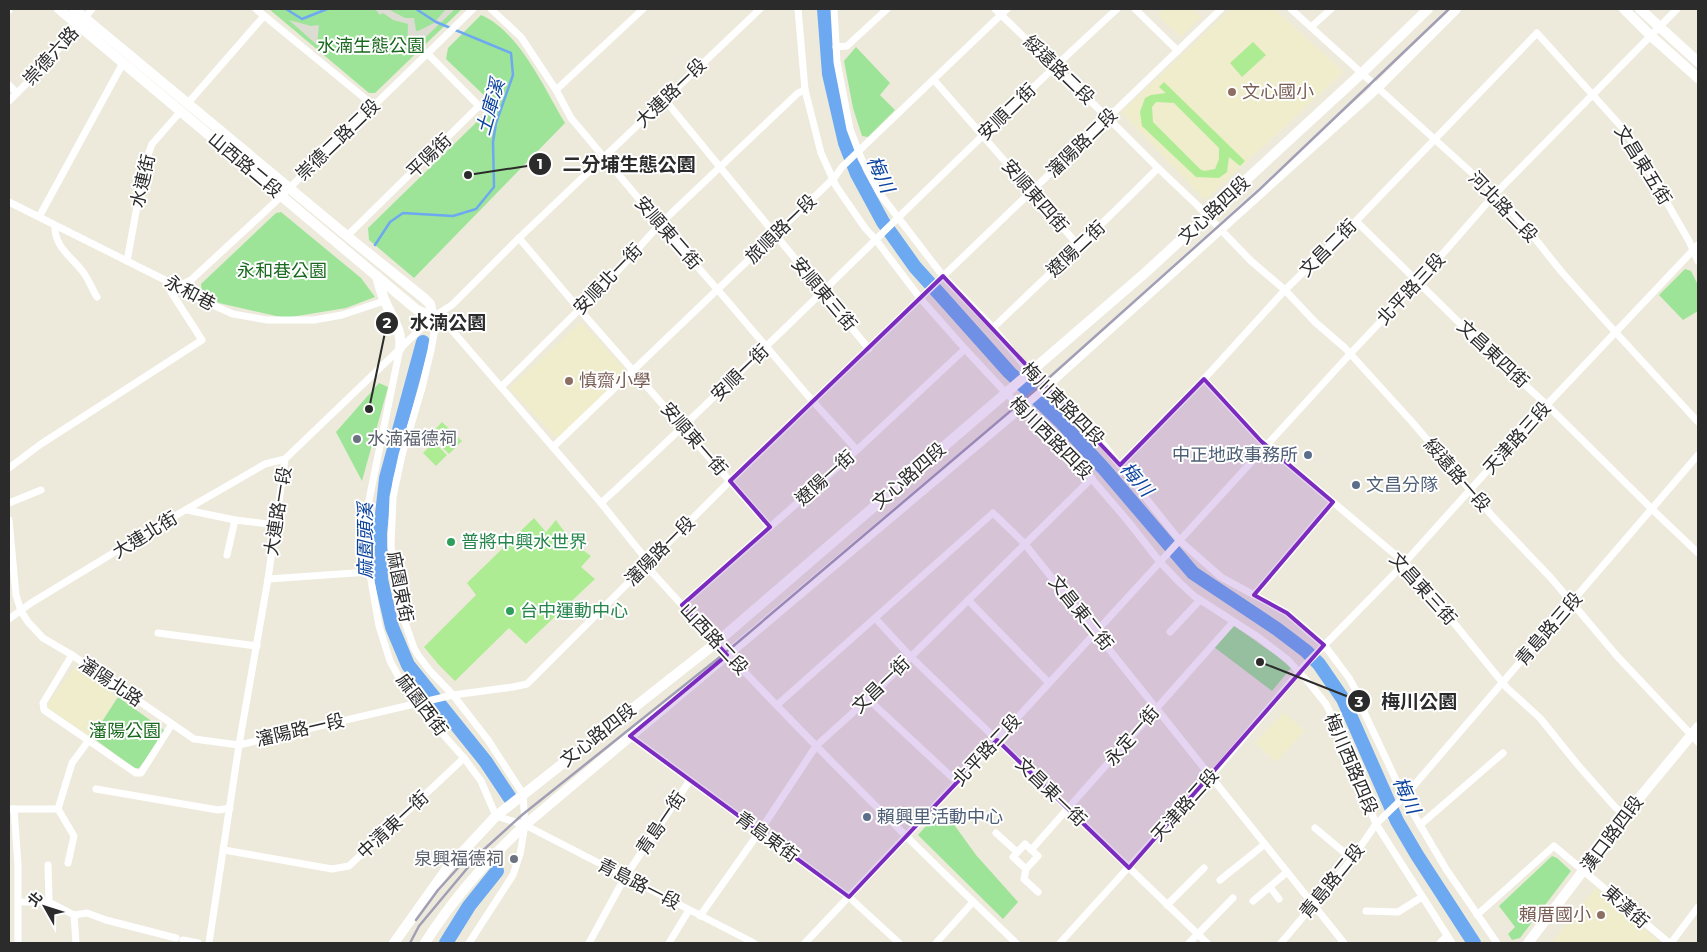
<svg xmlns="http://www.w3.org/2000/svg" width="1707" height="952" font-family="Montserrat,'Noto Sans TC',sans-serif">
<style>
.education{fill:#efedcc}
.green{fill:#9de498}
.pitch{fill:#aeec93;fill-rule:evenodd}
.plaza{fill:#dddcd3}
.lines{fill:none;stroke-linecap:round;stroke-linejoin:round}
.stream{stroke:#6da9f1;stroke-width:2.5}
.river{stroke:#6da9f1;stroke-width:14}
.street{stroke:#fff;stroke-width:7}
.secondary{stroke:#fff;stroke-width:10}
.rail{stroke:#a29fb5;stroke-width:2.5}
.marked{fill:#7b2cbf;fill-opacity:0.2;stroke:#7b2cbf;stroke-width:4;stroke-linejoin:round}
.education-dot{fill:#8d6e63;stroke:#fff;stroke-width:2}
.worship-dot{fill:#6b7280;stroke:#fff;stroke-width:2}
.service-dot{fill:#5c6f8a;stroke:#fff;stroke-width:2}
.leisure-dot{fill:#2e9e5b;stroke:#fff;stroke-width:2}
.labels{text-anchor:middle;stroke-width:4;stroke-linejoin:round;paint-order:stroke}
.park-label{font-size:18px;fill:#19691e;stroke:#fff}
.street-label{font-size:18px;fill:#2b2b2b;stroke:#fff}
.education-label{font-size:18px;fill:#785e54;stroke:#fff;text-anchor:start}
.worship-label{font-size:18px;fill:#5b616d;stroke:#fff;text-anchor:start}
.service-label{font-size:18px;fill:#4e5e75;stroke:#fff;text-anchor:start}
.leisure-label{font-size:18px;fill:#27864d;stroke:#fff;text-anchor:start}
.water-label{font-size:19px;font-style:italic;fill:#0b439e;stroke:#fff}
.leader{fill:none;stroke:#2b2b2b;stroke-width:2}
.callout-dot{fill:#2b2b2b;stroke:#fff;stroke-width:2}
.mark-label{font-size:15px;text-anchor:middle;font-weight:bold;fill:#fff}
.callout-label{font-size:19px;text-anchor:middle;font-weight:bold;fill:#2b2b2b;stroke:#fff;stroke-width:4;stroke-linejoin:round;paint-order:stroke}
</style>
<rect width="100%" height="100%" fill="#edeadc"/>
<g class="education">
<polygon points="1163,9 1193,9 1201,17 1180,37 1158,15"/>
<polygon points="1231,9 1274,9 1344,72 1205,200 1121,112"/>
<polygon points="581,322 628,373 557,439 509,388"/>
<polygon points="74,667 117,697 91,737 48,708 48,703"/>
<polygon points="1284,712 1305,731 1276,762 1255,743"/>
<polygon points="1596,887 1660,943 1551,943"/>
</g>
<g class="green">
<polygon points="269,9 462,9 375,93 369,93"/>
<path d="M481 15C519 31 544 88 565 123L414 278 369 240 368 228 488 111 489 100 446 59 448 48Z"/>
<polygon points="856,47 890,83 880,95 895,110 868,137 862,136 853,108 844,61"/>
<polygon points="281,212 361,278 375,297 346,308 285,318 219,303 202,292 201,284 276,213"/>
<polygon points="1685,269 1691,271 1698,285 1698,311 1683,320 1659,295"/>
<polygon points="379,383 388,387 362,481 336,432"/>
<polygon points="1233,625 1277,656 1291,668 1272,691 1214,647"/>
<polygon points="118,697 164,730 165,733 139,768 134,768 92,737"/>
<polygon points="942,808 976,855 1018,902 1003,919 918,835"/>
<polygon points="1552,856 1557,858 1571,871 1520,938 1512,940 1508,934 1515,927 1499,906"/>
</g>
<g class="pitch">
<polygon points="1253,42 1266,55 1242,77 1230,63"/>
<path d="M1164 82 1245 161 1240 166 1229 157 1227 172 1219 178 1196 177 1142 126 1140 112 1145 98 1151 95 1166 93 1159 87ZM1156 102 1174 103 1219 148V159L1215 169 1204 171 1200 169 1153 122 1152 107Z"/>
<polygon points="442,422 462,441 449,454 430,435"/>
<polygon points="434,442 447,455 436,466 423,453"/>
<path d="M534 518 546 532 556 520C566 535 577 546 591 556L581 567 595 579 526 644 509 628 455 681 439 665 424 647 476 595 467 583Z"/>
</g>
<g class="plaza">
<polygon points="375,9 388,9 405,18 414,18 416,31 418,31 434,23 446,9 455,9 407,55 408,24 393,20 383,13 380,15"/>
<polygon points="289,20 311,26 319,25 317,45"/>
</g>
<g class="lines">
<g class="stream">
<polyline points="286,9 302,19 327,9"/>
<polyline points="375,245 390,222 403,213 453,216 476,209 494,187 493,142 496,123 513,75 511,53 436,22 416,9"/>
</g>
<g class="river">
<polyline points="824,9 829,74 845,143 857,174 883,222 915,267 943,298 1009,372 1062,423 1105,470 1193,573 1277,629 1306,651 1319,664 1343,699 1397,821 1417,855 1474,943"/>
<polyline points="423,342 386,478 380,533 381,579 392,627 408,665 486,762 510,798"/>
<polyline points="446,943 469,906 497,871"/>
</g>
<g class="street">
<polyline points="256,9 373,105"/>
<polyline points="491,9 521,37 556,90 571,118 660,224 724,297 809,397 857,450"/>
<polyline points="798,9 805,90 821,153 836,186 865,228 876,240 920,298 965,349 1005,392 1078,463 1127,520 1160,562 1179,582 1194,596 1258,637 1288,660 1310,684 1326,704 1338,729 1376,824 1452,943"/>
<polyline points="834,9 837,62 850,129 861,158 880,194 943,276 993,328 1030,372 1095,434 1180,541 1221,577 1287,613 1324,645 1331,654 1349,678 1358,694 1364,712 1404,797 1420,825 1446,869 1497,943"/>
<polyline points="995,9 1108,118 1158,168 1197,205 1251,261 1285,290 1315,322 1345,348 1413,423 1494,518 1551,578 1617,656 1698,742"/>
<polyline points="1135,9 1178,51"/>
<polyline points="1291,9 1495,194 1529,231 1560,270 1608,324 1698,422"/>
<polyline points="9,10 9,9"/>
<polyline points="1311,27 1331,9"/>
<polyline points="836,47 847,46 887,9"/>
<polyline points="934,80 1078,245"/>
<polyline points="9,85 17,93"/>
<polyline points="556,90 643,9"/>
<polyline points="665,100 869,349"/>
<polyline points="9,101 42,68 92,9"/>
<polyline points="188,103 264,16"/>
<polyline points="9,202 167,281 197,298 233,314 267,320 314,320 342,315 384,301"/>
<polyline points="39,217 123,63"/>
<polyline points="1356,221 1488,351 1547,405 1656,513 1698,553"/>
<path d="M55 226C54 247 72 257 83 272 89 280 92 289 97 297"/>
<polyline points="347,236 479,106 427,53"/>
<polyline points="519,238 579,309 770,527"/>
<polyline points="127,261 145,163 152,144 181,111"/>
<path d="M433 317 444 321 601 503 642 554 646 565 651 571C767 700 891 823 1016 943"/>
<polyline points="433,317 435,328 431,350 422,388 402,455 393,497 391,546 402,614 414,648 418,655 430,671 453,695 488,740 523,794 525,825 520,854 513,875 469,943"/>
<path d="M993 328C1048 275 1104 223 1158 168"/>
<polyline points="400,348 368,505 366,552 379,626 390,661 402,683 416,704 464,758 481,781 496,816 525,825 754,943"/>
<polyline points="1204,379 1261,441 1405,563 1507,688 1540,718 1577,764 1615,807 1625,815"/>
<polyline points="501,387 615,274 660,224 798,93 805,90"/>
<polyline points="553,447 834,178 842,167 1007,9"/>
<polyline points="1120,465 1204,379 1285,290 1356,221 1537,33 1627,133 1689,241 1698,261"/>
<polyline points="9,468 41,444 202,340 171,292 171,290 191,280 271,206 473,9"/>
<polyline points="9,503 41,490"/>
<path d="M601 503C777 342 941 170 1117 9"/>
<polyline points="187,510 235,520 276,525"/>
<polyline points="9,520 16,595 21,611 28,622 43,638 72,655 194,739 239,745 453,695 513,687 527,684 730,481 1221,9"/>
<polyline points="227,555 235,520"/>
<polyline points="268,579 369,572"/>
<polyline points="1254,595 1333,502"/>
<polyline points="968,600 1049,683"/>
<polyline points="682,605 857,450 965,349"/>
<polyline points="875,618 910,656 1207,943"/>
<polyline points="9,619 31,603 161,524 265,464 285,459"/>
<polyline points="1170,632 1200,600"/>
<polyline points="158,633 257,646"/>
<polyline points="72,655 43,703 44,710 136,773 141,773 172,724"/>
<polyline points="868,699 957,782"/>
<polyline points="777,705 993,513 1024,543 1344,943"/>
<polyline points="630,736 849,897 899,943"/>
<polyline points="96,789 218,810 230,808"/>
<polyline points="9,809 58,809"/>
<polyline points="14,809 18,865 18,943"/>
<polyline points="1420,825 1503,753"/>
<polyline points="1315,828 1352,859"/>
<polyline points="996,833 1017,852"/>
<polyline points="224,850 332,869 349,866 464,758"/>
<polyline points="1031,850 1233,622"/>
<polyline points="68,863 74,836 58,809 72,763 89,740"/>
<polyline points="48,865 49,902"/>
<polyline points="1026,869 1038,856 1025,844 1013,857 1026,869 1024,879 1038,892"/>
<polyline points="1220,880 1265,844"/>
<polyline points="1270,887 1279,899"/>
<polyline points="1253,901 1287,872"/>
<polyline points="19,902 49,902 74,915 87,913 106,920 176,938"/>
<polyline points="1167,905 1204,868"/>
<polyline points="1366,911 1398,912 1422,897"/>
<polyline points="74,915 76,943"/>
<polyline points="1477,915 1554,846 1669,943"/>
<polyline points="700,916 760,831 816,746 868,699 1092,478"/>
<polyline points="183,940 198,943"/>
<polyline points="209,943 239,745 268,579 285,459 433,317 452,305 519,238 760,9"/>
<polyline points="589,943 625,877 690,780"/>
<polyline points="669,943 689,910"/>
<polyline points="805,943 997,740 1160,562 1350,354 1418,282 1495,194 1677,9"/>
<polyline points="936,943 973,902"/>
<polyline points="1060,943 1211,776 1305,665 1398,570 1541,411 1698,245"/>
<polyline points="1189,943 1233,898"/>
<polyline points="1281,943 1352,859 1376,824 1404,797 1698,455"/>
<polyline points="1440,943 1447,936"/>
<polyline points="1671,943 1698,907"/>
</g>
<g class="secondary">
<polyline points="59,9 417,310 433,317"/>
<polyline points="74,9 347,236 425,299 430,304 433,317"/>
<polyline points="1624,9 1651,36 1698,78"/>
<polyline points="1640,9 1698,62"/>
<path d="M377 276C379 284 381 292 384 299 390 314 403 331 400 348"/>
<polyline points="394,943 446,870 496,816 716,643 1145,273 1362,73 1428,9"/>
<path d="M425 943C453 899 487 860 525 825L1045 387 1378 87 1456 9"/>
<polyline points="1528,943 1631,808 1698,727"/>
</g>
<g class="rail">
<polyline points="416,920 438,890 467,858"/>
<polyline points="410,943 419,926 480,853 522,815 731,648 1033,392 1260,189 1449,9"/>
</g>
</g>
<path class="marked" d="M943 276 1120 465 1204 379 1261 441 1333 502 1254 595 1287 613 1324 645 1129 868 997 740 849 897 630 736 727 655 682 605 770 527 730 481Z"/>
<g class="education-dot">
<circle cx="1232" cy="92" r="5"/>
<circle cx="569" cy="381" r="5"/>
<circle cx="1601" cy="915" r="5"/>
</g>
<g class="worship-dot">
<circle cx="357" cy="439" r="5"/>
<circle cx="514" cy="859" r="5"/>
</g>
<g class="service-dot">
<circle cx="1308" cy="455" r="5"/>
<circle cx="1356" cy="485" r="5"/>
<circle cx="867" cy="817" r="5"/>
</g>
<g class="leisure-dot">
<circle cx="451" cy="542" r="5"/>
<circle cx="510" cy="611" r="5"/>
</g>
<g class="labels">
<g class="park-label">
<text x="371" y="52">水湳生態公園</text>
<text x="282" y="277">永和巷公園</text>
<text x="125" y="737">瀋陽公園</text>
</g>
<g class="street-label">
<text transform="translate(51 56) rotate(-48)" y="6">崇德六路</text>
<text transform="translate(1059 70) rotate(44)" y="6">綏遠路二段</text>
<text transform="translate(671 93) rotate(-44)" y="6">大連路一段</text>
<text transform="translate(1007 112) rotate(-44)" y="6">安順二街</text>
<text transform="translate(338 140) rotate(-44)" y="6">崇德二路二段</text>
<text transform="translate(1082 143) rotate(-44)" y="6">瀋陽路二段</text>
<text transform="translate(429 156) rotate(-44)" y="6">平陽街</text>
<text transform="translate(245 165) rotate(40)" y="6">山西路二段</text>
<text transform="translate(1643 165) rotate(58)" y="6">文昌東五街</text>
<text transform="translate(143 181) rotate(-77)" y="6">水連街</text>
<text transform="translate(1035 196) rotate(49)" y="6">安順東四街</text>
<text transform="translate(1503 207) rotate(46)" y="6">河北路二段</text>
<text transform="translate(1214 210) rotate(-43)" y="6">文心路四段</text>
<text transform="translate(781 229) rotate(-44)" y="6">旅順路一段</text>
<text transform="translate(668 233) rotate(49)" y="6">安順東二街</text>
<text transform="translate(1328 248) rotate(-45)" y="6">文昌二街</text>
<text transform="translate(1076 249) rotate(-43)" y="6">遼陽二街</text>
<text transform="translate(608 279) rotate(-46)" y="6">安順北一街</text>
<text transform="translate(1411 289) rotate(-47)" y="6">北平路三段</text>
<text transform="translate(190 293) rotate(28)" y="6">永和巷</text>
<text transform="translate(824 294) rotate(50)" y="6">安順東三街</text>
<text transform="translate(1493 354) rotate(43)" y="6">文昌東四街</text>
<text transform="translate(740 373) rotate(-44)" y="6">安順一街</text>
<text transform="translate(1063 404) rotate(45)" y="6">梅川東路四段</text>
<text transform="translate(1051 438) rotate(45)" y="6">梅川西路四段</text>
<text transform="translate(1517 438) rotate(-48)" y="6">天津路三段</text>
<text transform="translate(694 439) rotate(49)" y="6">安順東一街</text>
<text transform="translate(1457 475) rotate(49)" y="6">綏遠路一段</text>
<text transform="translate(909 476) rotate(-41)" y="6">文心路四段</text>
<text transform="translate(825 478) rotate(-42)" y="6">遼陽一街</text>
<text transform="translate(278 511) rotate(-81)" y="6">大連路一段</text>
<text transform="translate(145 535) rotate(-31)" y="6">大連北街</text>
<text transform="translate(660 551) rotate(-45)" y="6">瀋陽路一段</text>
<text transform="translate(400 587) rotate(79)" y="6">麻園東街</text>
<text transform="translate(1423 589) rotate(48)" y="6">文昌東三街</text>
<text transform="translate(1081 613) rotate(51)" y="6">文昌東二街</text>
<text transform="translate(1549 629) rotate(-49)" y="6">青島路三段</text>
<text transform="translate(714 639) rotate(47)" y="6">山西路二段</text>
<text transform="translate(111 682) rotate(34)" y="6">瀋陽北路</text>
<text transform="translate(881 685) rotate(-44)" y="6">文昌一街</text>
<text transform="translate(422 705) rotate(53)" y="6">麻園西街</text>
<text transform="translate(300 730) rotate(-13)" y="6">瀋陽路一段</text>
<text transform="translate(598 735) rotate(-38)" y="6">文心路四段</text>
<text transform="translate(1132 736) rotate(-49)" y="6">永定一街</text>
<text transform="translate(987 750) rotate(-47)" y="6">北平路二段</text>
<text transform="translate(1351 764) rotate(67)" y="6">梅川西路四段</text>
<text transform="translate(1051 792) rotate(44)" y="6">文昌東一街</text>
<text transform="translate(1185 805) rotate(-48)" y="6">天津路二段</text>
<text transform="translate(661 823) rotate(-56)" y="6">青島一街</text>
<text transform="translate(393 825) rotate(-43)" y="6">中清東一街</text>
<text transform="translate(1612 834) rotate(-53)" y="6">漢口路四段</text>
<text transform="translate(767 837) rotate(36)" y="6">青島東街</text>
<text transform="translate(1332 881) rotate(-51)" y="6">青島路二段</text>
<text transform="translate(639 884) rotate(27)" y="6">青島路一段</text>
<text transform="translate(1626 907) rotate(41)" y="6">東漢街</text>
</g>
<g class="education-label">
<text x="1242" y="98">文心國小</text>
<text x="579" y="387">慎齋小學</text>
<text x="1591" y="921" text-anchor="end">賴厝國小</text>
</g>
<g class="worship-label">
<text x="367" y="445">水湳福德祠</text>
<text x="504" y="865" text-anchor="end">泉興福德祠</text>
</g>
<g class="service-label">
<text x="1298" y="461" text-anchor="end">中正地政事務所</text>
<text x="1366" y="491">文昌分隊</text>
<text x="877" y="823">賴興里活動中心</text>
</g>
<g class="leisure-label">
<text x="461" y="548">普將中興水世界</text>
<text x="520" y="617">台中運動中心</text>
</g>
<g class="water-label">
<text transform="translate(490 107) rotate(-74)" y="7">土庫溪</text>
<text transform="translate(881 174) rotate(65)" y="7">梅川</text>
<text transform="translate(1137 479) rotate(49)" y="7">梅川</text>
<text transform="translate(365 541) rotate(-90)" y="7">麻園頭溪</text>
<text transform="translate(1407 795) rotate(65)" y="7">梅川</text>
</g>
</g>
<path class="leader" d="M468 175L540 164M369 409L387 323M1260 662L1359 701"/>
<g class="callout-dot">
<circle cx="468" cy="175" r="5"/>
<circle cx="369" cy="409" r="5"/>
<circle cx="1260" cy="662" r="5"/>
<circle cx="540" cy="164" r="12"/>
<circle cx="387" cy="323" r="12"/>
<circle cx="1359" cy="701" r="12"/>
</g>
<g class="mark-label">
<text x="540" y="169">1</text>
<text x="387" y="328">2</text>
<text x="1359" y="707">3</text>
</g>
<g class="callout-label">
<text x="629" y="171">二分埔生態公園</text>
<text x="448" y="329">水湳公園</text>
<text x="1419" y="708">梅川公園</text>
</g>
<rect width="1707" height="952" fill="none" stroke="#2b2b2b" stroke-width="20"/>
<g transform="translate(45 907) rotate(309)" stroke="#ffffff" stroke-width="4" paint-order="stroke">
<path d="M0-4L9 19L0 12L-9 19Z" fill="#2b2b2b"/>
<text y="-8" font-size="14" font-weight="bold" text-anchor="middle" fill="#2b2b2b">北</text>
</g>
</svg>
